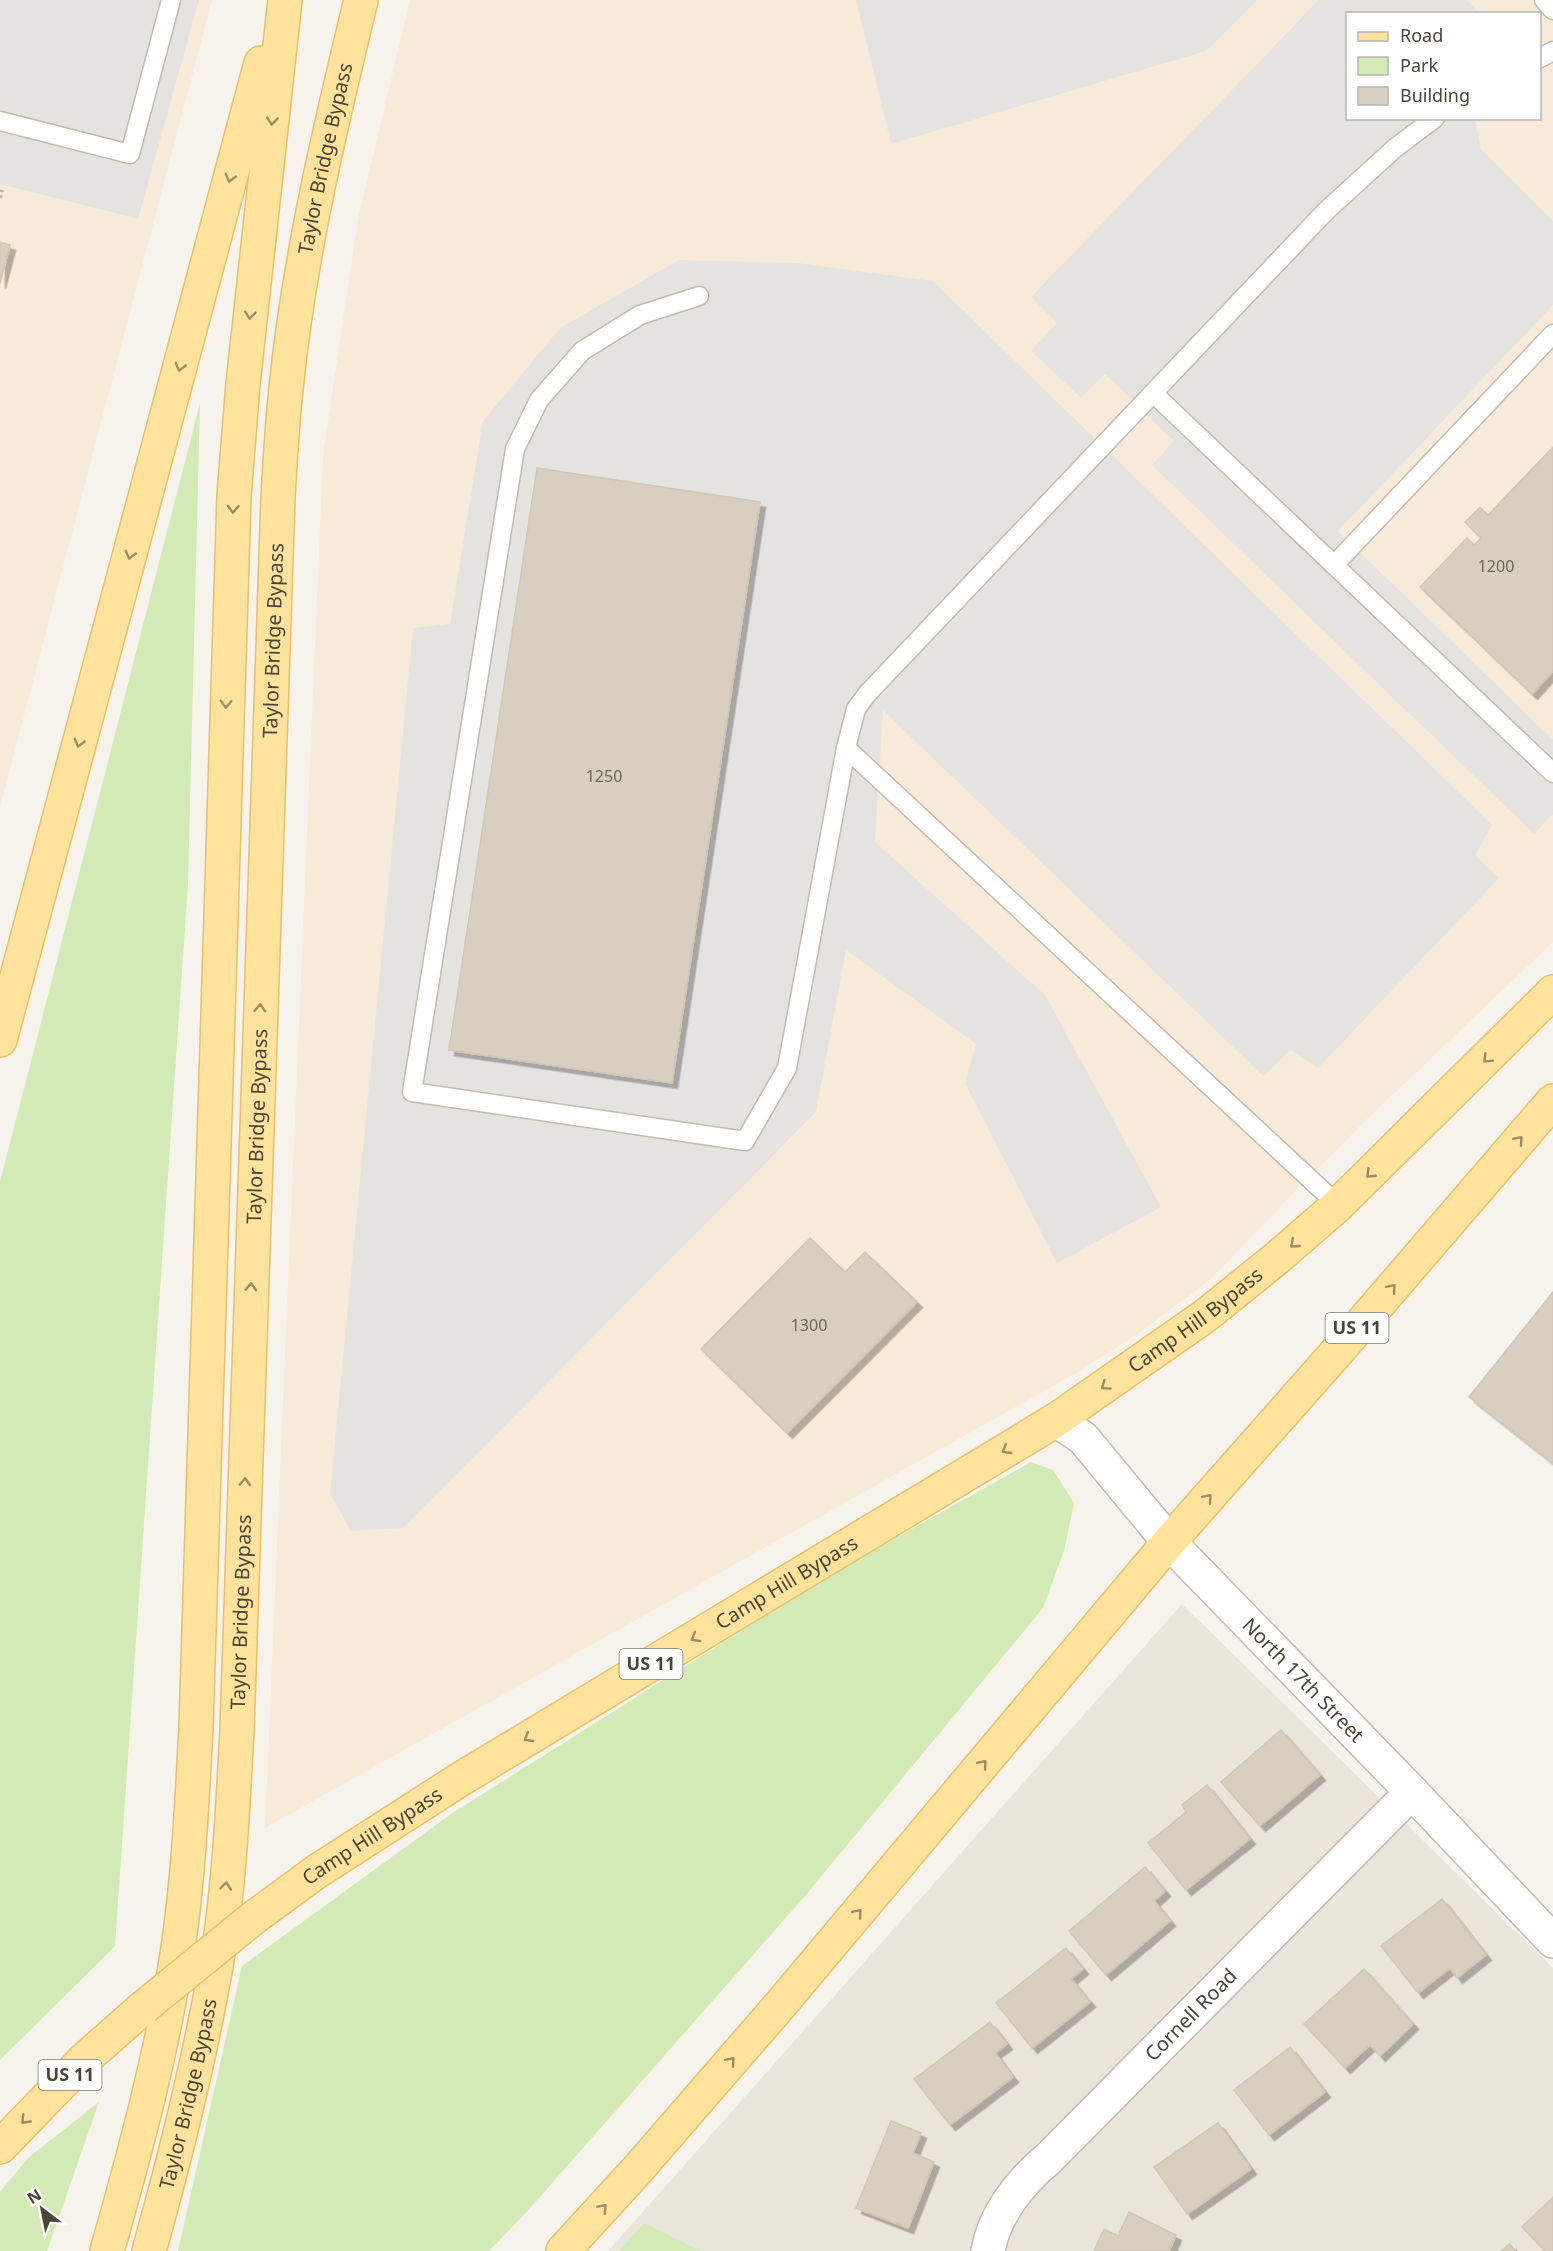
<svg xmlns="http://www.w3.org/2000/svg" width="1553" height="2251" font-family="'Noto Sans',sans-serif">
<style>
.residential{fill:#eae5da}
.commercial{fill:#f7ead8;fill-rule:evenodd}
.green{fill:#d2eab5}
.parking{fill:#e5e3e0}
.building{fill:#d8cfc1;stroke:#d3c7b4;stroke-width:1.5;filter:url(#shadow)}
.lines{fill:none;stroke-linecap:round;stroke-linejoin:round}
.service-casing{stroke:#c2bbae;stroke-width:21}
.minor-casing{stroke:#c2bbae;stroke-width:36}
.primary-casing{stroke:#e6c16a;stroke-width:36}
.path{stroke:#c4b79f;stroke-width:4;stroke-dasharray:3 3;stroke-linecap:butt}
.service{stroke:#fff;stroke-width:18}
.minor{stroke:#fff;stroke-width:33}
.primary{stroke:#ffe39c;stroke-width:33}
.primary-bridge-casing{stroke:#e6c16a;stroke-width:36;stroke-linecap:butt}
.primary-bridge{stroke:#ffe39c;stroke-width:33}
.oneway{stroke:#9c8c66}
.labels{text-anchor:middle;stroke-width:6;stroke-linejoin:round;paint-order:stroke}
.number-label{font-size:16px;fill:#6e675b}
.shield{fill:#fff;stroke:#817c74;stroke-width:1.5}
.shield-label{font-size:18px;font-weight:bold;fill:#4b4439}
.street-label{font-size:20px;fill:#4b4439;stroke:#fff}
</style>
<defs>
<filter id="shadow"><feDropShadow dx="5.5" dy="5.5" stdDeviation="0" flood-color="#0004"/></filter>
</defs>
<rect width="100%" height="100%" fill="#f6f3ec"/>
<polygon class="residential" points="1182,1604 1553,1968 1553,2251 608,2251"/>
<g class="commercial">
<polygon points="0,0 212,0 0,807"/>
<path d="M410 0H1553V942L1363 1123 1207 1282 1138 1334 1076 1373 265 1828 323 455 358 219ZM1348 14H1540V118H1348Z"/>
</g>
<g class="green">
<polygon points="200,403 188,883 115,1946 0,2060 0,1182"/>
<polygon points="1031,1462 1053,1470 1074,1503 1064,1551 1043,1608 805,1896 524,2215 489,2251 178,2251 242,1966 451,1814 828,1576"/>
<polygon points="99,2102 47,2251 0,2251 0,2192 28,2158"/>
<polygon points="644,2223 701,2251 619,2251"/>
</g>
<g class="parking">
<polygon points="0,0 199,0 138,219 0,184"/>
<polygon points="856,0 1257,0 1206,51 891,144"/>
<polygon points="1319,0 1466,0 1480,13 1348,14 1348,118 1475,119 1481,149 1553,221 1553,305 1338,531 1553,740 1553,814 1534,834 1152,465 1174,441 1105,374 1081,398 1031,351 1057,323 1031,297"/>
<polygon points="679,260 797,263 933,281 1492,825 1475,855 1499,878 1318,1068 1291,1050 1263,1076 883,710 875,842 1045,995 1161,1207 1057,1263 965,1083 976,1044 846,950 816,1112 403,1528 351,1531 330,1493 413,628 450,624 483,421 560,328"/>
</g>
<g class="building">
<polygon points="0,242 10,245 0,283"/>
<polygon points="1553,447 1553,671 1532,694 1420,587 1467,538 1474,545 1481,538 1465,522 1480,507 1488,515"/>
<polygon points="537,468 760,502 672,1083 449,1050"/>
<polygon points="810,1238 845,1272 865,1252 917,1302 787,1433 701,1349"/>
<polygon points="1553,1292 1553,1463 1469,1397"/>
<polygon points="1281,1730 1320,1775 1260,1826 1221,1782"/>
<polygon points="1207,1785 1250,1839 1186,1890 1148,1843 1186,1812 1182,1805"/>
<polygon points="1145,1867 1165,1891 1154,1901 1170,1921 1106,1975 1069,1931"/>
<polygon points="1442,1899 1486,1955 1457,1978 1450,1968 1418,1993 1381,1946"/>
<polygon points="1066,1948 1083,1969 1071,1979 1090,2002 1032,2048 996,2003"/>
<polygon points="1364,1969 1413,2024 1380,2056 1370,2045 1345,2068 1304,2024"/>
<polygon points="990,2022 1007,2044 995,2053 1013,2077 950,2125 914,2079"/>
<polygon points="1290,2047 1325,2092 1269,2135 1234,2090"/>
<polygon points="891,2121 921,2133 913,2153 934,2162 908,2228 856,2208"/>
<polygon points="1218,2123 1251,2169 1187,2214 1154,2167"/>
<polygon points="1553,2197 1553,2251 1545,2251 1522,2227"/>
<polygon points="1129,2212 1176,2235 1169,2251 1094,2251 1104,2229 1118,2236"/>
<polygon points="1510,2244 1515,2251 1501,2251"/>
</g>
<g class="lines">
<defs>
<g id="service">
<polyline points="1544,0 1553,10"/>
<polyline points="1540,58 1553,51"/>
<polyline points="1435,118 1395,148 1326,211 1153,393 1553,773"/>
<polyline points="0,121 130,154 171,0"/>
<polyline points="699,296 640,315 582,351 539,400 515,449 412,1092 745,1141 787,1068 846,748 856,709 867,694 1153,393"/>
<polyline points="1334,565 1553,334"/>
<polyline points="846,748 1338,1205"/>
</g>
<g id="minor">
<path id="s1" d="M1056 1420 1083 1438 1169 1542 1412 1792 1553 1941"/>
<path id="s2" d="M988 2251C994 2215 1020 2182 1048 2159L1412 1792"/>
</g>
<g id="primary">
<polyline points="0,1040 261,63"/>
<path id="s3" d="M252 1919 316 1872 459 1780 1056 1420 1205 1316 1277 1258 1338 1205 1553 992"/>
<polyline points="0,2147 86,2058 144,2007"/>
<path d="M107 2251C136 2149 164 2046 179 1941 189 1871 192 1799 196 1728L234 496 243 384 285 0"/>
<path id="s4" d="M149 2251C177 2151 202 2051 219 1948 230 1876 233 1803 237 1730L278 498C280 462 282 425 286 389 299 258 330 128 361 0"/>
<polyline points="563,2251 638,2169 781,2004 1169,1542 1343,1345 1553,1101"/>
</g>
</defs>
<use href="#service" class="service-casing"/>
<use href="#minor" class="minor-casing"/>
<use href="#primary" class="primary-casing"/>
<polyline class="path" points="0,198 2,190"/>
<use href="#service" class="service"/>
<use href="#minor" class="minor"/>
<use href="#primary" class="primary"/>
<defs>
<polyline id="primary-bridge" points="144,2007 252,1919"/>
</defs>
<use href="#primary-bridge" class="primary-bridge-casing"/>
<use href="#primary-bridge" class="primary-bridge"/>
</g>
<defs><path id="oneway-chevron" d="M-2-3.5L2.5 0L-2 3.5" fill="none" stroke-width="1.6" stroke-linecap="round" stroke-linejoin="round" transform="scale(1.5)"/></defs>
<g class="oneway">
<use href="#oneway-chevron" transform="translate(272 121) rotate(96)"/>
<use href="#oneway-chevron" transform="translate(230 178) rotate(105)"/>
<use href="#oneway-chevron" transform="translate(250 315) rotate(96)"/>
<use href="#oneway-chevron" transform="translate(180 367) rotate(105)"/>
<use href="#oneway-chevron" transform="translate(233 509) rotate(93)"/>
<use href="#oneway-chevron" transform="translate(130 555) rotate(105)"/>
<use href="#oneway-chevron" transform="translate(226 704) rotate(92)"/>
<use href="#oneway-chevron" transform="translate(79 743) rotate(105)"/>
<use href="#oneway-chevron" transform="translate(260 1008) rotate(-88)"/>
<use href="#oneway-chevron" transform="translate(1487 1059) rotate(135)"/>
<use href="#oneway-chevron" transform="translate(1519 1140) rotate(-49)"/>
<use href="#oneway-chevron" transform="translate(1370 1174) rotate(136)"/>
<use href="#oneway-chevron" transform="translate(1294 1244) rotate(139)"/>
<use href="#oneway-chevron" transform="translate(251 1287) rotate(-88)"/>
<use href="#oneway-chevron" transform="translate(1392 1288) rotate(-49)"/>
<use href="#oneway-chevron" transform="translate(1105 1386) rotate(145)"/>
<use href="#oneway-chevron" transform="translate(1006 1450) rotate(149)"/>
<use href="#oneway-chevron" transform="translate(245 1482) rotate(-88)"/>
<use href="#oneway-chevron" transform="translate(1208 1498) rotate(-49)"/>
<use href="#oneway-chevron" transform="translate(695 1638) rotate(149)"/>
<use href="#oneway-chevron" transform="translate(528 1738) rotate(149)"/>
<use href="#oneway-chevron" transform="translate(983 1764) rotate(-50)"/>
<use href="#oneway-chevron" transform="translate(226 1886) rotate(-84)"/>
<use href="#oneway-chevron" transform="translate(858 1913) rotate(-50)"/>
<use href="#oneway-chevron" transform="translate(731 2061) rotate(-49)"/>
<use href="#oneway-chevron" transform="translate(25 2120) rotate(134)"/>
<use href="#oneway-chevron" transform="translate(603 2208) rotate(-47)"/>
</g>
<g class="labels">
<g class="number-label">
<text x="1496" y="572">1200</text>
<text x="604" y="782">1250</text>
<text x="809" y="1331">1300</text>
</g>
<g class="shield">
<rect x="1325.5" y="1313" width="63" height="30" rx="4.5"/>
<rect x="619.5" y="1649" width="63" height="30" rx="4.5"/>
<rect x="38.5" y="2060" width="63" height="30" rx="4.5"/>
</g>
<g class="shield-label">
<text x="1357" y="1334">US 11</text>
<text x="651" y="1670">US 11</text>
<text x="70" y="2081">US 11</text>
</g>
<g class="street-label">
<text dy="7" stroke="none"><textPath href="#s4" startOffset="2106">Taylor Bridge Bypass</textPath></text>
<text dy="7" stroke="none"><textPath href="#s4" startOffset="1620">Taylor Bridge Bypass</textPath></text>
<text dy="7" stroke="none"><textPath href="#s4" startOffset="1134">Taylor Bridge Bypass</textPath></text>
<text dy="7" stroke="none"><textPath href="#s3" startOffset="1118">Camp Hill Bypass</textPath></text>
<text dy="7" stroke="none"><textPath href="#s3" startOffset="632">Camp Hill Bypass</textPath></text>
<text dy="7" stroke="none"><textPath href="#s4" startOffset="648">Taylor Bridge Bypass</textPath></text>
<text dy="7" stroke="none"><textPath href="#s1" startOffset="360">North 17th Street</textPath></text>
<text dy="7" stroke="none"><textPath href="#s3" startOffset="146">Camp Hill Bypass</textPath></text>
<text dy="7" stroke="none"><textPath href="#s2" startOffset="315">Cornell Road</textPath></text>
<text dy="7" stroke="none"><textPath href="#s4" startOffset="162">Taylor Bridge Bypass</textPath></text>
</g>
</g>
<rect x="1346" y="12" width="195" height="108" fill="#ffffff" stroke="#b7b4b0" stroke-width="1.5"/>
<rect x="1358" y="32" width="30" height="9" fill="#ffe39c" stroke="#b7b4b0" stroke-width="1.5"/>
<text x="1400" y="42" font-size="18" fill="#4b4439">Road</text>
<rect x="1358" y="57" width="30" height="18" fill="#d2eab5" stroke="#b7b4b0" stroke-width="1.5"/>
<text x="1400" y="72" font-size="18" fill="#4b4439">Park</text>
<rect x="1358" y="87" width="30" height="18" fill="#d8cfc1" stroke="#b7b4b0" stroke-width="1.5"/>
<text x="1400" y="102" font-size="18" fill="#4b4439">Building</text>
<g transform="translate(42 2209) rotate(328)" stroke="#ffffff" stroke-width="4.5" paint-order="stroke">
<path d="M0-4.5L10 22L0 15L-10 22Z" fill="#4b4439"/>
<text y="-9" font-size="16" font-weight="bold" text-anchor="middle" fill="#4b4439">N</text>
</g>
</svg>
